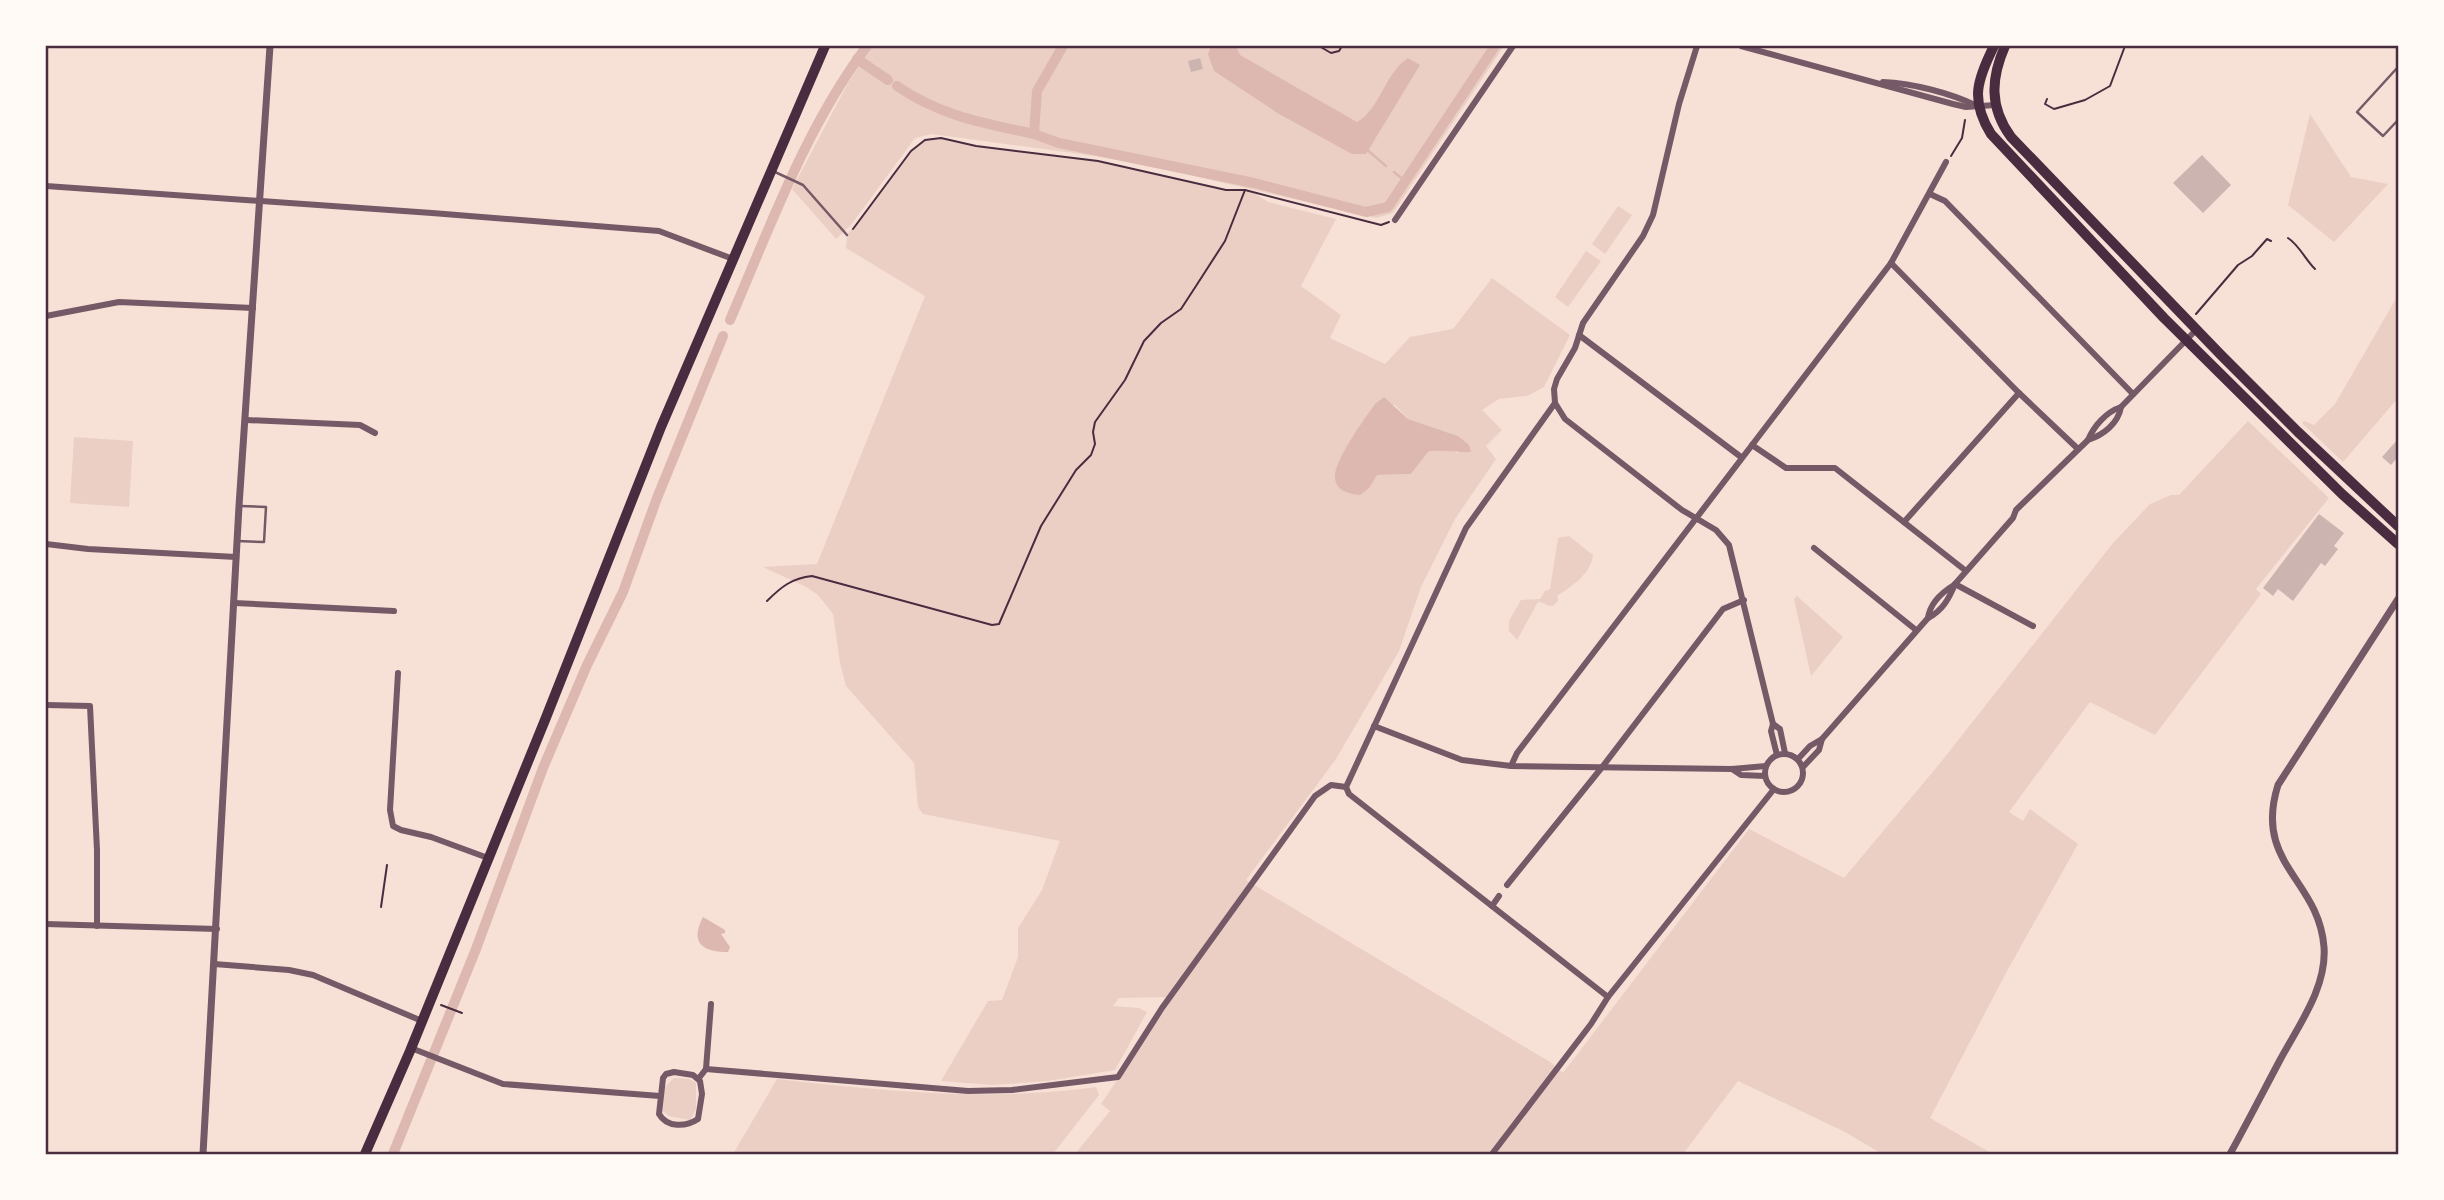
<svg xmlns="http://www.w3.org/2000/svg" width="2444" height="1200" font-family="Mulish,sans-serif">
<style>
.green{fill:#ebcfc5;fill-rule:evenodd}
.water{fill:#dcb8b0}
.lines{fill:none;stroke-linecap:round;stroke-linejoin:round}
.stream{stroke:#dcb8b0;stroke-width:2.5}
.canal{stroke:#dcb8b0;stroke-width:10}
.building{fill:#ccb4b1}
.path{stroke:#4a2c40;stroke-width:2}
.service{stroke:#755966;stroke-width:2.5}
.minor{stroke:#755966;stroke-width:6}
.tertiary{stroke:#755966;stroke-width:7}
.primary{stroke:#4a2c40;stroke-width:10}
.neatline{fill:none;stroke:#4a2c40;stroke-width:2.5}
</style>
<rect width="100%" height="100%" fill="#f7e1d7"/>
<g class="green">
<polygon points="872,46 1504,46 1393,213 1376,218 1150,166 1102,157 932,134 915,138 851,225 836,239 792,189 848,83"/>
<polygon points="2310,114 2351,177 2388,184 2334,242 2288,205"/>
<path d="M941 138 976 146 1098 161 1226 190H1245L1256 194 1268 202 1336 219 1301 286 1341 315 1330 338 1385 364 1410 337 1453 329 1492 278 1570 335 1544 387 1527 396 1499 399 1482 410 1502 430 1486 446 1496 459 1455 519 1421 587 1399 651 1336 759 1246 880 1550 1062 1563 1073 1749 829 1844 878 1941 762 2113 543 2150 504 2171 495H2179L2248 421 2329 498 2256 589 2261 594 2155 735 2090 702 2009 812 2023 821 2030 809 2078 844 2006 973 1930 1118 1993 1154H1882L1845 1132 1738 1081 1683 1154H1075L1110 1111 1101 1104 1173 997 1119 998 1113 1006 1139 1008 1147 1012 1115 1070 1048 1081 992 1085 941 1081 988 1001 1002 1000 1018 957V928L1042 890 1060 841 923 814 918 807 914 763 846 686 840 663 833 614 818 595 806 587 763 567 817 564 925 296 846 248 847 235 911 151 925 140ZM1375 404 1395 405 1408 419 1458 436V453L1444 449 1428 452 1411 474 1377 475 1357 433Z"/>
<polygon points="1618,206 1632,215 1605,254 1592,244"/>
<polygon points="1586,251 1601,261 1568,307 1555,297"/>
<polygon points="2397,297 2398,398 2343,462 2302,423 2304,421 2314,425 2335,404"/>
<polygon points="74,437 133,441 129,507 70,503"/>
<path d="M1569 536 1593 555C1591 574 1572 586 1557 596L1558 600C1551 612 1546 602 1538 602L1517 640 1509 631V621L1521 600 1540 599 1545 591 1550 589 1558 538Z"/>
<polygon points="1797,596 1843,637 1811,676 1794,599"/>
<polygon points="674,1078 689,1079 696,1083 696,1109 690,1120 669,1116 663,1111 664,1088"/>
<path d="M777 1079C884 1091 989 1102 1096 1087L1099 1095 1053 1154H733Z"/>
</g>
<g class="water">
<path d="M1211 46H1236L1240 55 1357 122C1381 108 1384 74 1408 58L1420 65 1366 154H1352L1279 114 1214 71 1208 54Z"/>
<path d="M1384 397 1408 419 1458 436 1469 445 1471 452C1456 453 1443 449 1428 452L1411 474 1377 475 1369 488 1360 495C1349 494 1336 491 1335 478 1333 462 1365 418 1375 404Z"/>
<path d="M703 917 725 930V933L721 934 730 947 728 952C701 952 690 942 703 917Z"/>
</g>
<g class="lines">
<g class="stream">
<polyline points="1365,148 1386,166"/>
<polyline points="1394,172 1406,182"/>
</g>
<g class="canal">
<polyline points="857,59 888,80"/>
<path d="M897 86C940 116 984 123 1034 134L1037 91 1063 46"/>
<polyline points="1034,134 1059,143 1254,183 1366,212 1388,207 1495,46"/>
<path d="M730 320C770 227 806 127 867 46"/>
<polyline points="393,1154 476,949 543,768 587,665 623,592 657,498 723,336"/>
</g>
</g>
<g class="building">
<polygon points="1200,58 1203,69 1191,72 1188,61"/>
<polygon points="2202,155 2231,185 2203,213 2173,183"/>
<polygon points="2398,439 2398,457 2391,465 2382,457"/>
<polygon points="2319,514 2344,533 2334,546 2338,549 2325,566 2321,563 2293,601 2278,589 2273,596 2263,588"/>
</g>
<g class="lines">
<g class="path">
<polyline points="1319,46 1331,53 1339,51 1342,46"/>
<polyline points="2047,99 2045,104 2054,109 2085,100 2110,86 2125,46"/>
<polyline points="1951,156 1962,138 1965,120"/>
<polyline points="853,229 911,151 925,140 941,138 976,146 1098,161 1226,190 1245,190 1381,225 1389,222"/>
<path d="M2288 238C2299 245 2305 259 2315 269"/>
<polyline points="2196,314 2238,265 2252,256 2267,239 2271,241"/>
<path d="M767 601C781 587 792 578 812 576L992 625 999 624 1041 526 1076 470 1091 455 1095 444 1093 432 1095 422 1125 380 1144 341 1161 323 1181 309 1196 286 1225 241 1245 190"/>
<polyline points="381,907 387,865"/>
<polyline points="441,1005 462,1013"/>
</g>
<g class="service">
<polyline points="2398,67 2357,112 2383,136 2398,120"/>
<polyline points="775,172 803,185 847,235"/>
<polyline points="237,541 264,542 266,507 240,506"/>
</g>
<g class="minor">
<polyline points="1697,46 1679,104 1653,215 1643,236 1583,323 1575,348 1557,379 1554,389 1555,403 1565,419 1682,510 1716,530 1729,545 1773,724 1771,731 1777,755"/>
<polyline points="1741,46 1953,104 1966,107 1995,105"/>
<path d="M1883 82C1911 83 1951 93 1977 106"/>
<polyline points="46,186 432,213 659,231 733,259"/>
<polyline points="1930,194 1945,201 2133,394"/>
<polyline points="1395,220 1513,46"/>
<polyline points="1891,263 2019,393 2078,449"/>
<polyline points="46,316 119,302 253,308"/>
<polyline points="1579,335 1741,457"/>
<polyline points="246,420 360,425 375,433"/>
<path d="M2088 440C2103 435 2118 424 2121 407L2197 329"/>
<polyline points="1752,445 1786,468 1835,468 1966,571"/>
<polyline points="1904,522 2019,393"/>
<polyline points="46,544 88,549 236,557"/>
<polyline points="1814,548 1916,630"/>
<polyline points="1955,584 2033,626"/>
<polyline points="234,603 394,611"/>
<path d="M1928 618C1930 603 1941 593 1954 585"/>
<polyline points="398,673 390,810 393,826 401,830 431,837 488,858"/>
<polyline points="46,705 90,706 97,850 97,926"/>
<polyline points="1773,724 1780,729 1785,753"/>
<polyline points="1374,726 1462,760 1511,766 1732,769 1766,766"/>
<circle cx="1784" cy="773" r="19"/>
<path d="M1798 759 1810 746 1822 739 1928 618C1942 611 1949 599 1955 584L2013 518 2016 510 2088 440C2094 426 2106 412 2121 407"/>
<polyline points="1511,766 1517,753 1891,263 1946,162"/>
<polyline points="1803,767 1819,750 1822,739"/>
<polyline points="1732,769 1741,775 1765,776"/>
<polyline points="1346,787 1466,528 1555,403"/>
<polyline points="1346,787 1349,794 1608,997"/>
<polyline points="1507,885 1603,766 1723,609 1744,600"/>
<polyline points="1492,906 1499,896"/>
<polyline points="46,924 217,929"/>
<polyline points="214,964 289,970 313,975 422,1021"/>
<polyline points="411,1048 503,1084 660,1096"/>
<polyline points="706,1069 968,1091 1012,1090 1118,1077 1162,1008 1315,796 1331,785 1346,787"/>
<path d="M674 1072 693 1075 700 1081 702 1094 698 1119C686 1127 667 1128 659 1114L663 1078 666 1074Z"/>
<polyline points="699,1078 706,1069 711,1004"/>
<polyline points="1492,1154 1591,1024 1608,997 1774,789"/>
</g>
<g class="tertiary">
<polyline points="203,1154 239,506 270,46"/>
<path d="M2230 1154C2247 1123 2263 1092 2280 1060 2298 1026 2327 988 2324 947 2319 879 2253 864 2278 785L2398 599"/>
</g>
<g class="primary">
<path d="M1994 46C1977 80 1970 100 1991 134L2164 318 2342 494 2398 544"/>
<path d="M2005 46C1991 78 1989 107 2011 137L2221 355 2298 432 2398 526"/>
<polyline points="365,1154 410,1051 545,720 661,427 825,46"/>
</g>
</g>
<rect width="2444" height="1200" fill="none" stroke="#fffaf5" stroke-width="94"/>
<rect x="47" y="47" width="2350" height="1106" class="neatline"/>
</svg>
